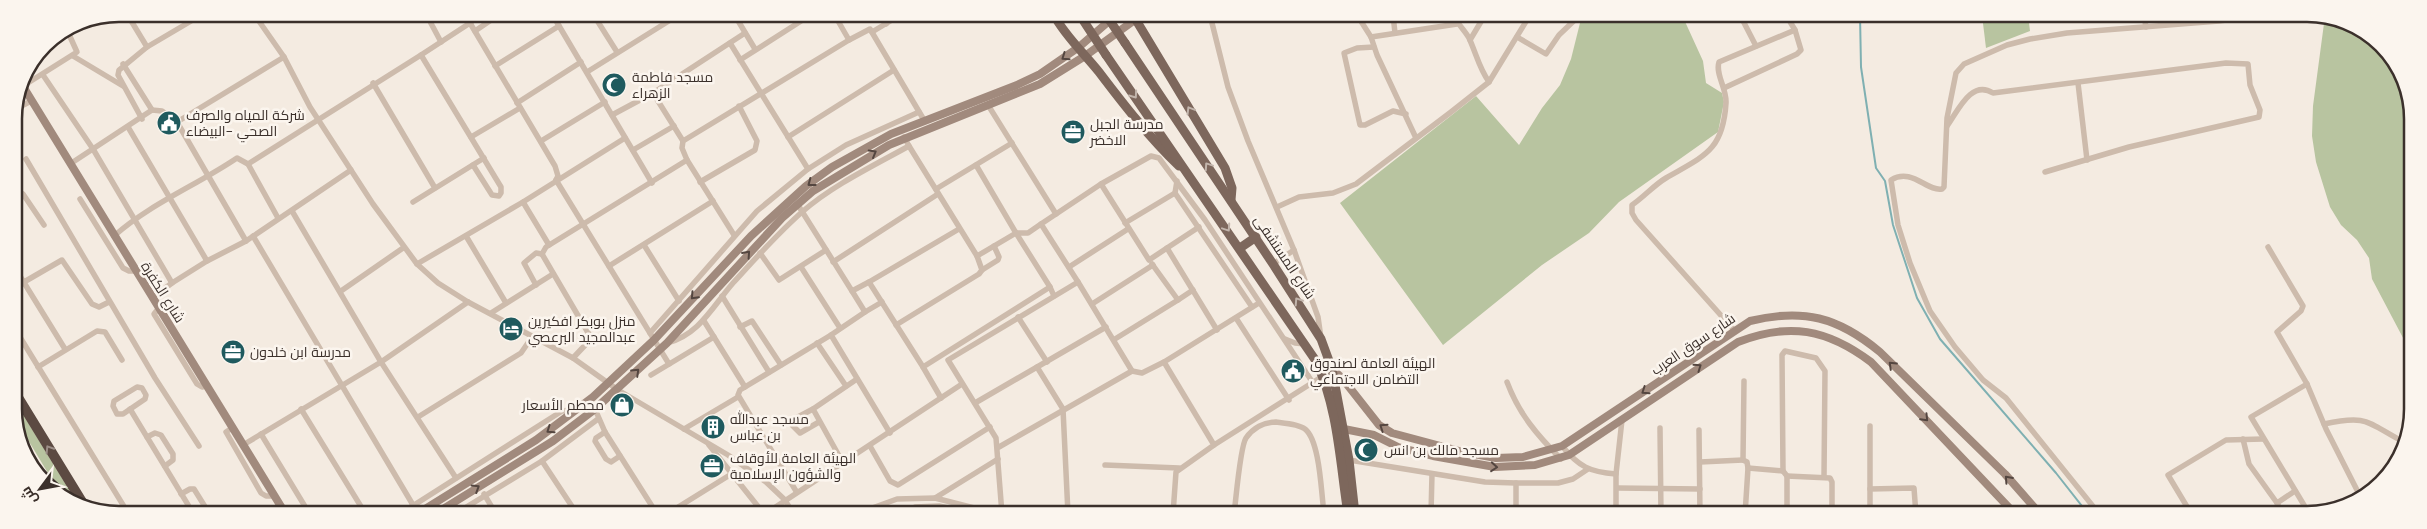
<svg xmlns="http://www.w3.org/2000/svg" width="2427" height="529" font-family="'DM Sans',Cairo,sans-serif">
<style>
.green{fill:#b8c4a0}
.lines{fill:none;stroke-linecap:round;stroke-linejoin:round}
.stream{stroke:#7fb0b2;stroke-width:2}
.street{stroke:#cdbbac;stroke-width:5.5}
.secondary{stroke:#a18a7d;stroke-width:8}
.primary{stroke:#7d675c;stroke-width:9}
.highway{stroke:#5c4a42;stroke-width:10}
.primary-bridge{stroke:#7d675c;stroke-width:9}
.oneway{stroke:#544640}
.oneway2{stroke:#c2b5ac}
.oneway3{stroke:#9c8e87}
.labels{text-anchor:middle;stroke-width:5;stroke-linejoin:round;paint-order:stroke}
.poi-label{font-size:14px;fill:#3b302b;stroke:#fbf5ee;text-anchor:start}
.street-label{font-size:14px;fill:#3b302b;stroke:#fbf5ee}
.rim{fill:none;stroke:#3b302b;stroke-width:2.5}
</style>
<rect width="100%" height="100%" fill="#f4ebe1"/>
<g class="green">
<polygon points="1582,15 1682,15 1703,61 1706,83 1722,93 1724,102 1718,132 1619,202 1589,233 1542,265 1443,345 1340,203 1476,96 1519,145 1542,108 1560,85 1571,59"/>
<polygon points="1982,15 2028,15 2030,31 1986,48"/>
<polygon points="2325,16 2382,44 2411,98 2411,353 2372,279 2369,258 2357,240 2341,225 2330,207 2316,162 2312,136 2313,106"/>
<polygon points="16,403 76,501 60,493 16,420"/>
</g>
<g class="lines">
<polyline class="stream" points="1860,15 1861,67 1876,168 1885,181 1893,225 1917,298 1940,339 2056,473 2089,515"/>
<g class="street">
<polyline points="127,14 147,47"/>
<polyline points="184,14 188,21"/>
<polyline points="254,14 284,57 310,107 373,204 417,264 438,283 468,302 573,358 618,390 728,455 766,482 784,499 794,514"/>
<polyline points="426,14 441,42"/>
<polyline points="552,14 652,183"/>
<polyline points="593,14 617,52"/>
<polyline points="734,14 755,49"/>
<polyline points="834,14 849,40 870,29 924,120"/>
<polyline points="881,14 886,24"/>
<polyline points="1210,15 1228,87 1248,141 1294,250 1318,317 1321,338"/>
<polyline points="1357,15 1371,37 1377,55 1416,138"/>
<polyline points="1393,15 1395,33"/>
<path d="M1454 15C1457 24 1464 29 1469 38 1476 53 1479 68 1489 82"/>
<polyline points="1740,15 1756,46"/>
<polyline points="2144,16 2146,27"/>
<polyline points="470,23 555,166 558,176 556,180"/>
<polyline points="475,31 500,14"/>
<polyline points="872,32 902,14"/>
<polyline points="1371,37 1457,24"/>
<polyline points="1517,37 1546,54 1559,35 1580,15"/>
<polyline points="1470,40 1485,15"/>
<polyline points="730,43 808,169"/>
<polyline points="1374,47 1357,48 1344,53 1360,125 1365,125 1393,111 1406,114"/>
<polyline points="421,55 501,187 501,193 499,196 492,195 473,165"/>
<polyline points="73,56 123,86"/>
<polyline points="740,60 812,14"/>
<polyline points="123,64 152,110 162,111 177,122 246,241"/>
<polyline points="495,66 559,26"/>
<polyline points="587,72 680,14"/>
<polyline points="43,75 93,149 172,283"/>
<polyline points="373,83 435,188"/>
<polyline points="2078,83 2087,160"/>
<polyline points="23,86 77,52 67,30"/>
<polyline points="1724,88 1797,54 1801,50 1795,30 1786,15"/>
<polyline points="653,93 683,141"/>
<polyline points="517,103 581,62"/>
<polyline points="988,105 1056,214 1041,224 1078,282 948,360 996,438 1002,514"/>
<polyline points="14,110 31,101"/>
<polyline points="612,115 653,93 745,33"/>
<polyline points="142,119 118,75 119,70 147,47 203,14"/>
<polyline points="177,122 284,57"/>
<path d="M1947 126C1958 111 1971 79 1993 93L2226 63 2248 64 2250 85 2260 110 2259 117 2129 147 2045 172"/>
<polyline points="128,127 207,261"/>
<polyline points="471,137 520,108"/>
<polyline points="788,137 894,70"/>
<polyline points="541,141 605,102"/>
<polyline points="633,150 674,126"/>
<polyline points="26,159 155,378 199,446"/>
<polyline points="70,164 152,110"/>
<polyline points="248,164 421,55 470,23 480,14"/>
<polyline points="976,165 1016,233 977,256"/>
<polyline points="556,180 669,364"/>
<polyline points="1177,181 1175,193 1252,307"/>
<polyline points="700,182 755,150 757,141 739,106"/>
<polyline points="1101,184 1149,260 1167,248 1217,330"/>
<polyline points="936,189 1012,143"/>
<polyline points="14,195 21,193 23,194 44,225"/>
<polyline points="80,199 123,268 129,271 135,271"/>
<polyline points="413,202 484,158"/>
<polyline points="523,202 549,245"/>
<polyline points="798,205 852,291 869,282 923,367"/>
<polyline points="1277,207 1299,197 1333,193 1356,184 1451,112 1489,82 1530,15"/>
<polyline points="292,211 381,362 456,478"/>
<polyline points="1056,214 1101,184 1151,156 1159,158 1205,220 1313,383"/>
<polyline points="1125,223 1175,193"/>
<polyline points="1041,224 1028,233 1016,233 1050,287"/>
<polyline points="734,235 687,160 682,148 683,141 849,40"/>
<path d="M114 236C150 204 197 185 237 158L248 164 278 218"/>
<polyline points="253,236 413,505"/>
<polyline points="466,236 506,303"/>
<polyline points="644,245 679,301"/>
<polyline points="2268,247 2303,306 2301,311 2277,332 2307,384 2326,429 2360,496"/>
<polyline points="1167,248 1199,227"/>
<polyline points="760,253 779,280 826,250"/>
<polyline points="542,254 546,247 687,160"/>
<polyline points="542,254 590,336 589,341 573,358"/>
<polyline points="833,262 938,194"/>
<polyline points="417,264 523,202 625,138"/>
<polyline points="1152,264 1178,300 1193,290"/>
<polyline points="1273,264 1294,250"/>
<polyline points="609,266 713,201"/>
<polyline points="801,267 840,328"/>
<polyline points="1069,267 1128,229"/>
<polyline points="15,268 65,349"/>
<polyline points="982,270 998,260 999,257 994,246"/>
<polyline points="24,282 62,260 92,304 99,307 109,302"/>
<polyline points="869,282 959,229"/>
<polyline points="1078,282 1132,371"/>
<polyline points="536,285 524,263 536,253 542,254"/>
<polyline points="341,291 403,248"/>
<polyline points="852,291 865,312 882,302"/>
<polyline points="722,296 769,372"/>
<polyline points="152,298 172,283 207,261 246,241 351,170"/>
<polyline points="1092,304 1153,265"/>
<polyline points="158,309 154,314 197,384 202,387 206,386"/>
<polyline points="865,312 831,335 890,433"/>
<polyline points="491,313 553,274"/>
<polyline points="1018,317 1047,362"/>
<polyline points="1236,318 1289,400"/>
<polyline points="704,321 745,387"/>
<polyline points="896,325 979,274 982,270 977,256 909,146"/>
<polyline points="740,327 752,321 781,365"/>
<polyline points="15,329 128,513"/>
<path d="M1734 330 1636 220 1632 213V205C1644 197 1654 185 1666 178 1704 156 1723 151 1726 103 1727 89 1715 74 1719 62L1795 30"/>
<polyline points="650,333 757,211 808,169 846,145 919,112"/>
<polyline points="1115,339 1178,300"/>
<polyline points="1285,339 1295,343 1305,344"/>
<path d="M667 343C699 335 713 306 733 283 755 259 777 234 802 212 833 185 873 166 909 146L904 137"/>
<polyline points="817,343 846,386"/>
<polyline points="38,367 97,331 105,332 122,360"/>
<polyline points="1037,367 1063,409 1068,514"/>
<polyline points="651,375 714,337"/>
<polyline points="1744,381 1743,460 1747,462 1748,468 1745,515"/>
<path d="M1507 382C1519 414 1537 435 1561 459"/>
<polyline points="2307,384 2251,417 2310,515"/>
<polygon points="137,387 142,388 146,395 145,399 123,414 117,414 113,406 114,401"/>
<polyline points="941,398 923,367 1050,287 1054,296"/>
<polyline points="975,403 1106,327"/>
<polyline points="130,409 193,513"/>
<polyline points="301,409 365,513"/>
<polyline points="595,409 605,432 657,514"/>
<polyline points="813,409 794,419 792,425 800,433 819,422"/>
<polyline points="418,417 521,353 532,337"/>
<path d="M2324 424C2369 414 2367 423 2404 442"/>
<polyline points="232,428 226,432 261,493 266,496 274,496"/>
<polyline points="1660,428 1661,515"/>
<polyline points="684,429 738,397"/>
<polyline points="1699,430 1700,515"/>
<polyline points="605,432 596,438 595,441 606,459 611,462 620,456"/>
<polyline points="261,434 309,513"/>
<polyline points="147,437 155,433 161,435 173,454 173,460 165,466"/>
<polyline points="2243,439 2249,464 2277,503 2295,491"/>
<polyline points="243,445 381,362 468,302"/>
<polyline points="709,445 764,514"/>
<polyline points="1214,445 1323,376"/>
<polyline points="870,446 890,481 898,485 990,427"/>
<path d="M1562 446C1579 467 1590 472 1616 474"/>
<polyline points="999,447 1132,371 1142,373 1164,362"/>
<polyline points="1349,460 1485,482 1516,483 1558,483 1573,479 1588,469"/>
<polyline points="542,461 577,514"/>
<polyline points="1700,462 1743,460"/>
<polyline points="843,463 813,409 857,379"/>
<polyline points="1105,465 1179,468"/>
<polyline points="1748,468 1783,471"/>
<polyline points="1787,476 1830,478 1832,482 1832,515"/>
<polyline points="1516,483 1516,514"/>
<polyline points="1617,488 1700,489"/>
<polyline points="1870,489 1914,488 1916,515"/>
<polyline points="796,491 738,395 740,390 831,335"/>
<polyline points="181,494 190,489 194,489 209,513"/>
<polyline points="484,494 496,514"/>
<polyline points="935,498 998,459"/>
<polyline points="2277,503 2283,515"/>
<polyline points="1355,508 1361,513 1388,514"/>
<polyline points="266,513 280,505"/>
<polyline points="400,514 562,411 578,409"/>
<polyline points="455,514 542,461 598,419"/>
<polyline points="667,514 733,473"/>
<polyline points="765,514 962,384"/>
<polyline points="856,514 897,499 935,498 998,514"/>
<polyline points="912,514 915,507 939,506 971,513 982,509"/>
<polyline points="1173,514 1176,472 1214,445 1164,362 1259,303"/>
<path d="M1234 514C1236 500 1240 447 1246 438 1253 428 1264 422 1276 422 1284 423 1299 424 1305 429 1319 440 1321 487 1323 504"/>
<polyline points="1431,514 1432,474"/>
<polyline points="1616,514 1616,474 1622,420"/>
<polyline points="1787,515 1787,476 1783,471 1782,355 1785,351 1816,358 1825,371 1824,477"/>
<polyline points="1870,515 1870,426"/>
<polyline points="1967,515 1976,511 1981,515"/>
<path d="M2100 515 2006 398 1983 380 1955 347 1930 311 1910 263 1898 225 1891 180C1912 167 1927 192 1942 189L1944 187 1947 118 1956 73 1964 64 2007 45 2030 39 2067 33 2219 21 2255 16"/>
<polyline points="2192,515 2168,475 2226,440 2263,439"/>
</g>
<g class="secondary">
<polyline points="21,83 285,513"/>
<path d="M1332 369 1342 378 1379 425 1392 433 1463 452 1496 458 1523 457 1562 446 1750 321C1803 308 1838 317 1880 352L2005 474 2041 515"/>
<path d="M1340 425 1344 429 1374 435 1398 447 1433 456 1495 467 1535 465 1569 455 1738 342C1789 322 1827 329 1871 362L2016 515"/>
<polyline points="417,514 536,440 593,397 654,340 751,236 806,186 832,167 891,134 1017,85 1040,74 1079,47 1116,15"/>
<polyline points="435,514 553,441 595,409 667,343 782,218 813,191 889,145 1040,84 1085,56 1136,19 1138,15"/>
</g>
<g class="primary">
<path d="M1054 15C1065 36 1084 53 1099 72 1124 105 1149 137 1179 166"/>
<polyline points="1133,15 1225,168 1232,188 1231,200"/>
<polyline points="1125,43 1273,264 1321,339 1332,369 1349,460 1355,514"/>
<path d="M1106 55 1316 361C1338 408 1340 463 1348 514"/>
<polyline points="1240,248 1256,237"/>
</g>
<g class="highway">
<polyline points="16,394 84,505"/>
<polyline points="40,476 46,485"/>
</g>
<g class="primary-bridge">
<polyline points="1106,15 1125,43"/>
<polyline points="1083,20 1106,55"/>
</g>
</g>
<defs><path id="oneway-chevron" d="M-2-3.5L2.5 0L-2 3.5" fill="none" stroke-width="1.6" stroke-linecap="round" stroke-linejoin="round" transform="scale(1.25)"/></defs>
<g class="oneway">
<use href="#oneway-chevron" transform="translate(1065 57) rotate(145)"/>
<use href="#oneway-chevron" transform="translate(873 153) rotate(-30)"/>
<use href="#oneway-chevron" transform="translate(811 183) rotate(143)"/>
<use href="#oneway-chevron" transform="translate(747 254) rotate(-48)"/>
<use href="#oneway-chevron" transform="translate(694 296) rotate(133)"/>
<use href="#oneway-chevron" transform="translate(1892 365) rotate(-136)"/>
<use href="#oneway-chevron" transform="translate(1698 367) rotate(-35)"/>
<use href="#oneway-chevron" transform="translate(636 372) rotate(-44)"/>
<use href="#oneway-chevron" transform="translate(1645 391) rotate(146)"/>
<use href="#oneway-chevron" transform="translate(1925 418) rotate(46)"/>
<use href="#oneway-chevron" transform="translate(1383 427) rotate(-146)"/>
<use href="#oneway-chevron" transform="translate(550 430) rotate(145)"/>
<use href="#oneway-chevron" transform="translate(1494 467) rotate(5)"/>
<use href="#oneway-chevron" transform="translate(2008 479) rotate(-132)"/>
<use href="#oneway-chevron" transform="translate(476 488) rotate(-32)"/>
</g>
<g class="oneway2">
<use href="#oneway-chevron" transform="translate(1134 95) rotate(55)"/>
<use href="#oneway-chevron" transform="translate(1190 110) rotate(-121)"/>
<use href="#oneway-chevron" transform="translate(1208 166) rotate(-124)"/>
<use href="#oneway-chevron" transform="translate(1227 228) rotate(56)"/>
<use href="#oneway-chevron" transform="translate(1298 301) rotate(-123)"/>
</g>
<use class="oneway3" href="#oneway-chevron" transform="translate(49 449) rotate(-122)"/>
<defs>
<symbol id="mosque-disc" viewBox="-11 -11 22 22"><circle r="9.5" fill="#1f5a5e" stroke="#fbf5ee"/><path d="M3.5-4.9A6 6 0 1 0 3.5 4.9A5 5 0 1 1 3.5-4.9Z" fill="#fff"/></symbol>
<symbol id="civic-disc" viewBox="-11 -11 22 22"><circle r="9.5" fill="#1f5a5e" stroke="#fbf5ee"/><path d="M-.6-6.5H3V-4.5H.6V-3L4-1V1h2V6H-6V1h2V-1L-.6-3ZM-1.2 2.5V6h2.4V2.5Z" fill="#fff"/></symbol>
<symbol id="office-disc" viewBox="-11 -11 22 22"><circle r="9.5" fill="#1f5a5e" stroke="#fbf5ee"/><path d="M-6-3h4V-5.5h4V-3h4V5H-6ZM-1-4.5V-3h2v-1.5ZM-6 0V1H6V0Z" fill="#fff"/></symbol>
<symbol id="hotel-disc" viewBox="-11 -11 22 22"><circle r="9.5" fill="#1f5a5e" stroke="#fbf5ee"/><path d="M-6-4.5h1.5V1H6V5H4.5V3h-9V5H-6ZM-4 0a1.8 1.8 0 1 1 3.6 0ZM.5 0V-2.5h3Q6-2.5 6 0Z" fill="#fff"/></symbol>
<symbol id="shop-disc" viewBox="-11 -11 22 22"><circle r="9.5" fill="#1f5a5e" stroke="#fbf5ee"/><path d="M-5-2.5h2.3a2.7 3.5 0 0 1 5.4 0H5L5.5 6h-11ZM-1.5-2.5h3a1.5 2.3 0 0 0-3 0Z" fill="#fff"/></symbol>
<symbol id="building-disc" viewBox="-11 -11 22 22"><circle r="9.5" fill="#1f5a5e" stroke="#fbf5ee"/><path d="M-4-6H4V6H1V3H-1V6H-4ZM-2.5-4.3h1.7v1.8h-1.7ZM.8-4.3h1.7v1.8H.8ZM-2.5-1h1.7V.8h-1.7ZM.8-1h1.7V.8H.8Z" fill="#fff"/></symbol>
</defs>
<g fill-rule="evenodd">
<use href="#mosque-disc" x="600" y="71" width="28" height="28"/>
<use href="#civic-disc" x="155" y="109" width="28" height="28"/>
<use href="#office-disc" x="1059" y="118" width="28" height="28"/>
<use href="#hotel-disc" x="497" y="315" width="28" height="28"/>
<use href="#office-disc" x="219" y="338" width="28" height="28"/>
<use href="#civic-disc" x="1279" y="357" width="28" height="28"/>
<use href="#shop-disc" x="608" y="391" width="28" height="28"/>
<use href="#building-disc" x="699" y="413" width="28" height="28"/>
<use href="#mosque-disc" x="1352" y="436" width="28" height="28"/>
<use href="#office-disc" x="698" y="452" width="28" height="28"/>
</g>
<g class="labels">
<g class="poi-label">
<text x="632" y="82">مسجد فاطمة<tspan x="632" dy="16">الزهراء</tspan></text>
<text x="186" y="120">شركة المياه والصرف<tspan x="186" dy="16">الصحي -البيضاء</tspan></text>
<text x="1090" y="129">مدرسة الجبل<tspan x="1090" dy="16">الاخضر</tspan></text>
<text x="528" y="326">منزل بوبكر افكيرين<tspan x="528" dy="16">عبدالمجيد البرعصي</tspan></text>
<text x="250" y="357">مدرسة ابن خلدون</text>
<text x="1310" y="368">الهيئة العامة لصندوق<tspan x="1310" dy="16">التضامن الاجتماعي</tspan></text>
<text x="604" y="410" text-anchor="end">محطم الأسعار</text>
<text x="730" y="424">مسجد عبدالله<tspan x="730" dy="16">بن عباس</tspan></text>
<text x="1384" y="455">مسجد مالك بن انس</text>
<text x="730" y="463">الهيئة العامة للأوقاف<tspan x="730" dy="16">والشؤون الإسلامية</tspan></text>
</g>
<g class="street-label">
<text transform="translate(1285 257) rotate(56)" y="5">شارع المستشفى</text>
<text transform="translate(163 292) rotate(58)" y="5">شارع الكفرة</text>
<text transform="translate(1693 344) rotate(-34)" y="5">شارع سوق العرب</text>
</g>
</g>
<path d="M0 0H2427V529H0ZM119 22H2307A97 97 0 0 1 2404 119V409A97 97 0 0 1 2307 506H119A97 97 0 0 1 22 409V119A97 97 0 0 1 119 22Z" fill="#fbf5ee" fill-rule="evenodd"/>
<path class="rim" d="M119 22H2307A97 97 0 0 1 2404 119V409A97 97 0 0 1 2307 506H119A97 97 0 0 1 22 409V119A97 97 0 0 1 119 22Z"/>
<g transform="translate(40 489) rotate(238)" stroke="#fbf5ee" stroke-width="4" paint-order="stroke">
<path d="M0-4L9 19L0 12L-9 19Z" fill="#3b302b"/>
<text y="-8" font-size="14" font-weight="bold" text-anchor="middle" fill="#3b302b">ش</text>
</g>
</svg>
